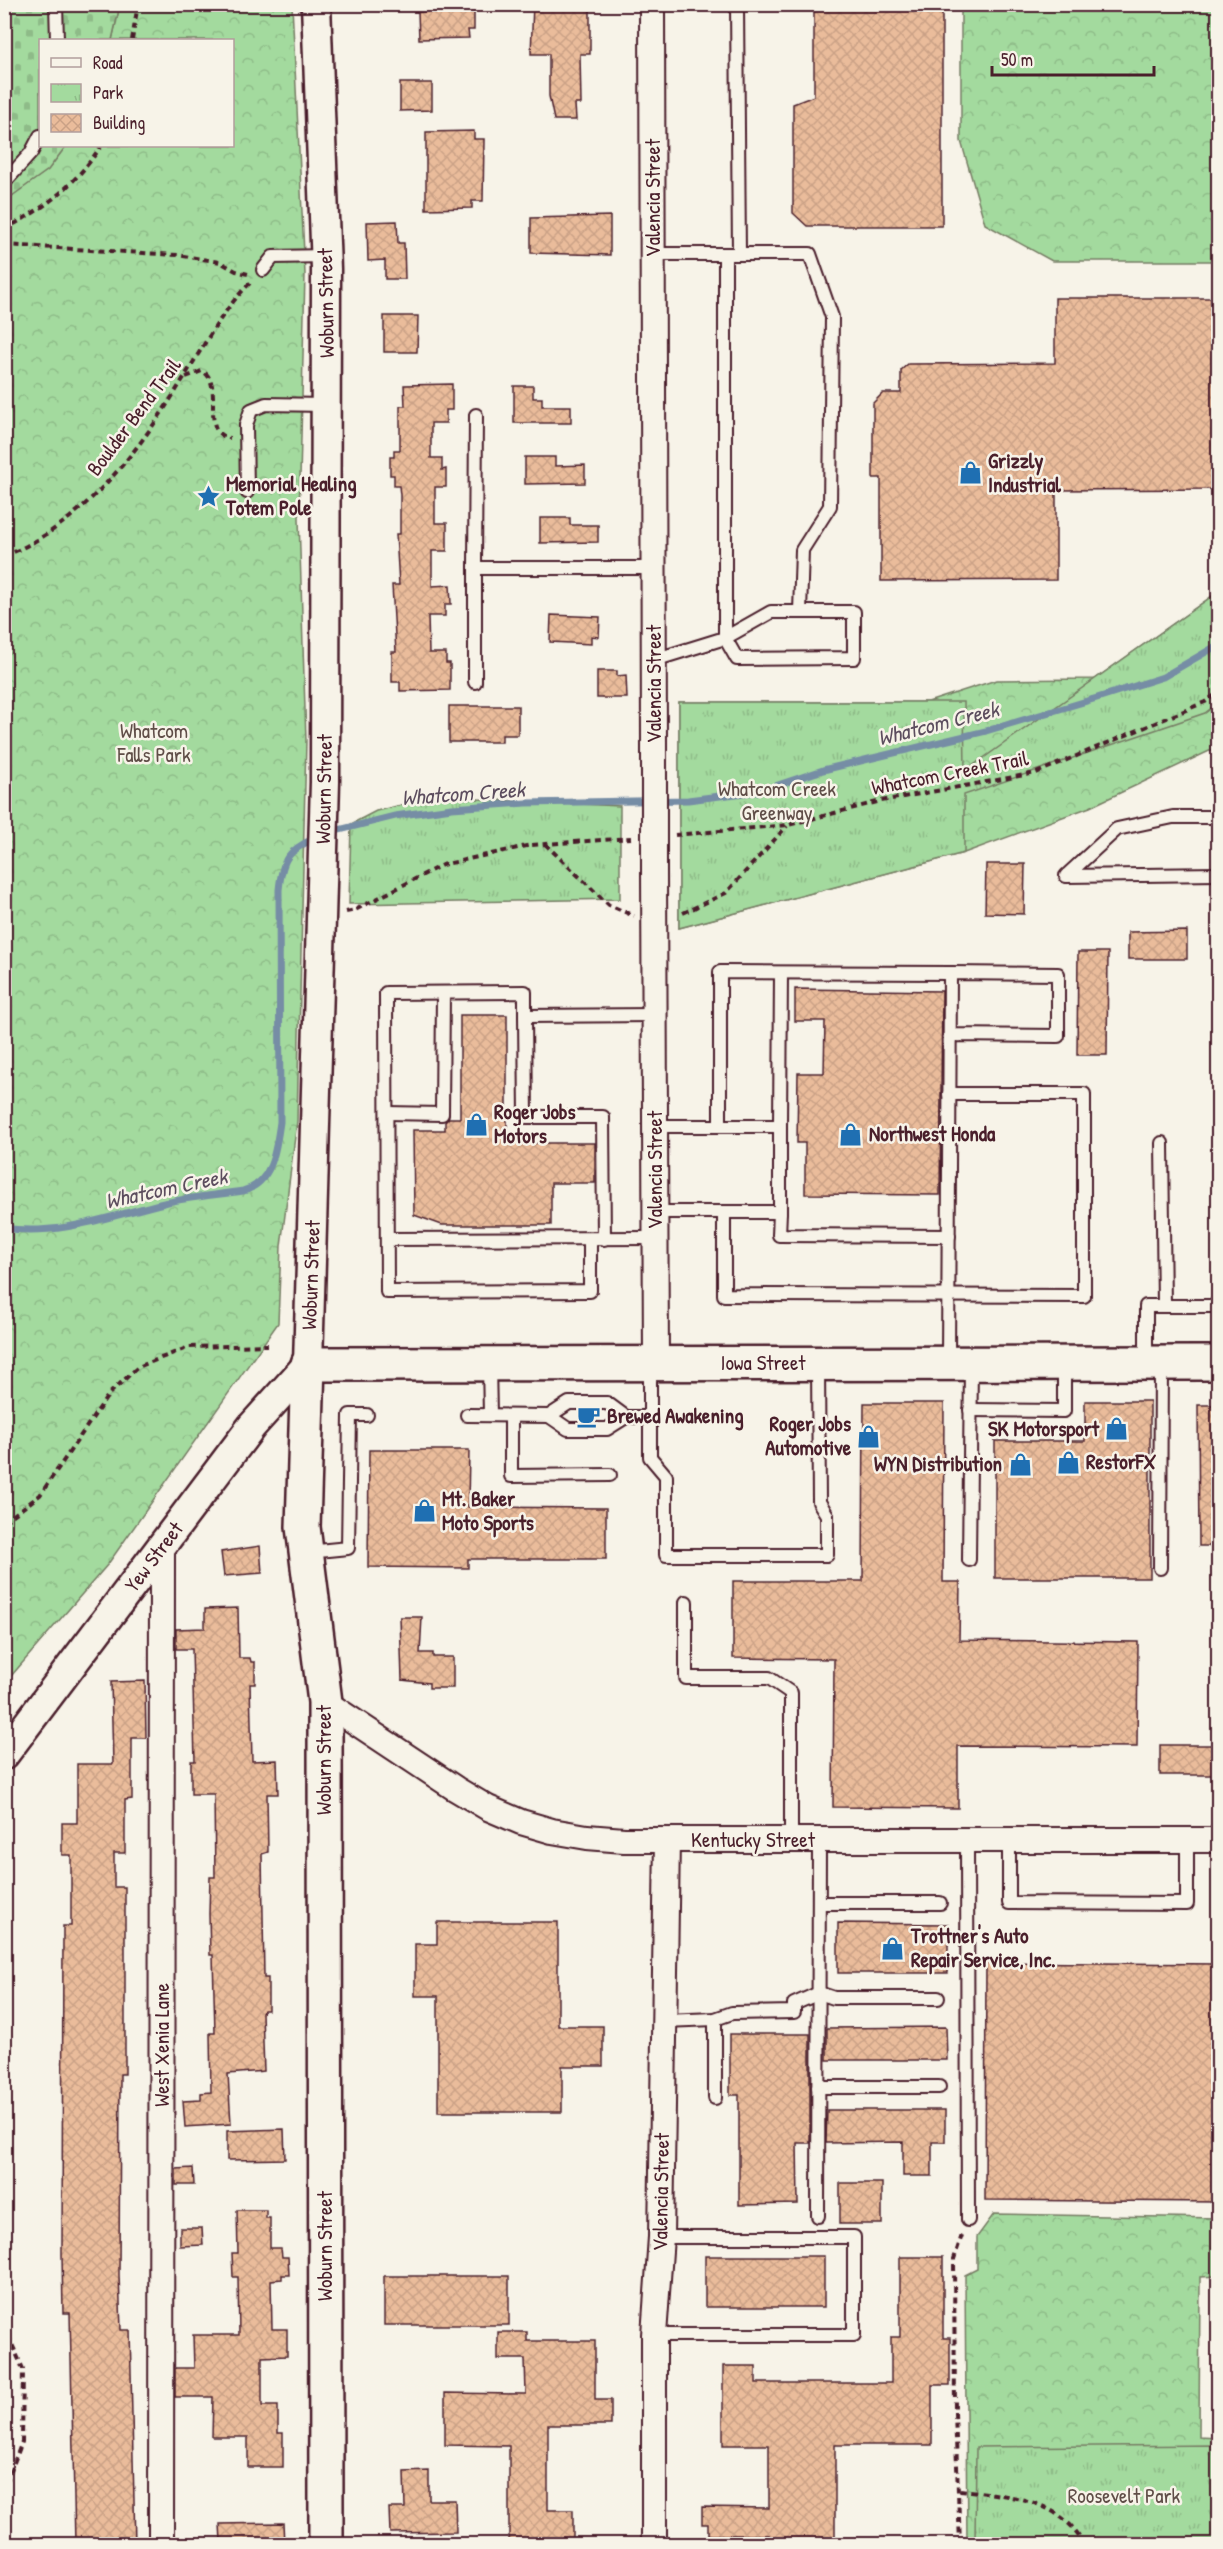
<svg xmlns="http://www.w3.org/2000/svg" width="1223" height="2549" font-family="'Patrick Hand',sans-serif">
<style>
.forest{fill:url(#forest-crowns);stroke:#767c64;stroke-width:1.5}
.cemetery{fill:url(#cemetery-stones);stroke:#767c64;stroke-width:1.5}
.park{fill:url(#park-tufts);stroke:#767c64;stroke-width:1.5}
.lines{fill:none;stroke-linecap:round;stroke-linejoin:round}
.stream{stroke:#768da5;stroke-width:7}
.building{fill:url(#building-cross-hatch);stroke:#4a1f2b;stroke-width:1.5}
.service-casing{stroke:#4a1f2b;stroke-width:16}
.minor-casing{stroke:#4a1f2b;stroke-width:28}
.tertiary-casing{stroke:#4a1f2b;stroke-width:33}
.secondary-casing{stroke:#4a1f2b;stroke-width:38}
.path{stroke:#4a1f2b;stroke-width:4;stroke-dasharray:6 4.5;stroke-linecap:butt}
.service{stroke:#f7f3e8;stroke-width:12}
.minor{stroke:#f7f3e8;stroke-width:24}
.tertiary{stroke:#f7f3e8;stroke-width:28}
.secondary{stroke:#f7f3e8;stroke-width:33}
.minor-bridge-casing{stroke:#4a1f2b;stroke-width:28;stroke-linecap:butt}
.minor-bridge{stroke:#f7f3e8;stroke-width:24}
.labels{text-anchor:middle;stroke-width:5;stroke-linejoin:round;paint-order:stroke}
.street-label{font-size:21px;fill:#4a1f2b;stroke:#f7f3e8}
.poi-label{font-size:21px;font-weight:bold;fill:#4a1f2b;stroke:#f7f3e8;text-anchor:start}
.park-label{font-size:21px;fill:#604e48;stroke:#f7f3e8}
.water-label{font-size:22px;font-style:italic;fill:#5c4d5e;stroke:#f7f3e8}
</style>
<defs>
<pattern id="forest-crowns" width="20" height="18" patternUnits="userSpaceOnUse" patternTransform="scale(1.5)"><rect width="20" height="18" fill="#a3da9e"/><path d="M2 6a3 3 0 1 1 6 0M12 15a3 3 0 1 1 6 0" fill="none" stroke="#8ebb88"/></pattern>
<pattern id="cemetery-stones" width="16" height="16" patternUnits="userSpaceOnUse" patternTransform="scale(1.5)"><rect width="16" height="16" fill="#a3da9e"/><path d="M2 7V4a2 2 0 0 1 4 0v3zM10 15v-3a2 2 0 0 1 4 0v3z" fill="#8ebb88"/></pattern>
<pattern id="park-tufts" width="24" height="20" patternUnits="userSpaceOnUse" patternTransform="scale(1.5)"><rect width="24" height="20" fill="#a3da9e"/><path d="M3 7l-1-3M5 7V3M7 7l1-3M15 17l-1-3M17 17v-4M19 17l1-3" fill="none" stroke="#8ebb88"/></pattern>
<pattern id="building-cross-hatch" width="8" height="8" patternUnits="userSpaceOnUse" patternTransform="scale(1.5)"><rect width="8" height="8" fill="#eabc9b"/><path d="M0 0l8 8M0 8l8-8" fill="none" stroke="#caa186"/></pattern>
</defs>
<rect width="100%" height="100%" fill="#f7f3e8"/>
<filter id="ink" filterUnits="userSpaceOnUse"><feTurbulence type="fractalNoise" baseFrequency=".0167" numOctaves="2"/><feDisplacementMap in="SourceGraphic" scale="12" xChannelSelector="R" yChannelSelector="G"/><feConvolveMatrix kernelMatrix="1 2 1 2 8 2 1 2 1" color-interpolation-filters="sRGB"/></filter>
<g filter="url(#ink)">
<g class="forest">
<polygon points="120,5 292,5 305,274 299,519 306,741 297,1121 281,1246 278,1323 108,1564 5,1683 4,201 48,170 66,146 232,146 232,40 112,40"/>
<polygon points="961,5 1218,5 1218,261 1052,261 985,224 961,141"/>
<polygon points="1218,592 1218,747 1090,807 964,853 679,928 679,702 928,702 996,680 1095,679"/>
<polygon points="994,2214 1218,2218 1218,2276 1200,2277 1199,2437 1218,2438 1218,2544 967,2544 965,2275 977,2269 977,2237"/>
</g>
<polygon class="cemetery" points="5,5 120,5 112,40 40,40 40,146 66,146 48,170 5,201"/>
<g class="park">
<polygon points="1218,592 1218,703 1205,713 964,795 964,853 679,928 679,702 964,702 965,771"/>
<polygon points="435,797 620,806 620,899 349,904 351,824 376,811"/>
<polygon points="1218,2445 1218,2544 975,2544 976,2447"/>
</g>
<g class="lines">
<g class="stream">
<polyline points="331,832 395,816 452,808 526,803 688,800 760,791 823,770 986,731 1097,698 1163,677 1218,645"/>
<path d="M4 1228C58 1237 113 1215 164 1203 190 1197 217 1195 243 1191 273 1183 276 1149 280 1122L279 890C282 859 287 851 315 838"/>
</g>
</g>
<g class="building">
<polygon points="470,4 474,10 474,30 468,30 469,38 419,39 418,12 430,11 430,6"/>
<polygon points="533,4 590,4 590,54 580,54 581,104 575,104 576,120 554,120 549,96 549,54 531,54"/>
<polygon points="814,4 942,4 942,226 807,226 793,213 793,104 814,96"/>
<polygon points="400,83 432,83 432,110 400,111"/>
<polygon points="474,131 474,139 484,139 483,201 472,201 472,208 426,209 426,132"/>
<polygon points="610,216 610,255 531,253 531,218"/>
<polygon points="397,221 398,243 404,243 405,279 385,279 385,260 368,261 367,222"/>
<polygon points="1055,298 1218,298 1218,489 1056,490 1056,580 881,581 881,478 873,478 873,403 883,393 901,393 901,370 908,364 1055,363"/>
<polygon points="384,316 418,316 417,352 384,352"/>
<polygon points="452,384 452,410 446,410 446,423 431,423 431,458 442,458 442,470 446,469 446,487 435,487 435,523 447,523 447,551 432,551 432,586 450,585 451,604 445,604 445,616 428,616 429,653 446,653 446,663 450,663 450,690 400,691 400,682 392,682 392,652 396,652 392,585 399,585 396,534 400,534 400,495 399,486 394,486 394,475 390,475 390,457 394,457 394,450 400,450 400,406 405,406 404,385"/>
<polygon points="514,386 533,386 533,398 542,398 542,406 571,406 571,423 514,423"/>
<polygon points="525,457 555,457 555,466 585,465 585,483 525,484"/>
<polygon points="540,518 570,518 570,525 598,525 598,542 540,543"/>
<polygon points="551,615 600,617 599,637 591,636 591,644 550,642"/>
<polygon points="597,671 617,671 617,676 626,675 627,698 597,698"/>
<polygon points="449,706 518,706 518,735 502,735 502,742 449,742"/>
<polygon points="986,864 1025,864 1024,914 985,913"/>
<polygon points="1187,931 1187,959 1128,959 1128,932"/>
<polygon points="1078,952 1108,952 1107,1055 1077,1055"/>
<polygon points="795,989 942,991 940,1195 805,1194 805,1143 797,1143 798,1073 824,1073 825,1021 795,1021"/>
<polygon points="460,1015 507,1015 507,1143 595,1143 595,1183 551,1183 551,1225 442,1225 414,1215 413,1130 445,1130 445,1122 449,1118 460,1118"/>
<polygon points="1085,1401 1150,1401 1150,1578 995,1578 995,1441 1085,1441"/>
<polygon points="864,1403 944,1403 943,1582 960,1582 959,1640 1138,1642 1137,1747 958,1746 958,1808 833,1807 834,1659 733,1658 733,1581 863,1581"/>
<polygon points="1198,1405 1218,1405 1218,1546 1199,1546"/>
<polygon points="369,1450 469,1450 468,1507 606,1508 606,1559 468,1559 468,1568 368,1567"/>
<polygon points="260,1546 262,1573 224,1576 221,1552"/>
<polygon points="238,1608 239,1658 250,1658 251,1662 255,1662 255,1684 250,1684 252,1761 277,1760 278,1794 267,1794 268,1852 262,1854 264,1978 268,1978 268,2010 264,2010 262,2013 264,2071 228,2074 231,2124 185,2127 183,2101 201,2100 201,2093 211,2092 210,2033 215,2033 213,1955 210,1955 209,1914 210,1877 215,1877 214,1794 191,1794 191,1761 195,1761 192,1649 176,1649 176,1629 205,1628 205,1609"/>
<polygon points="400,1617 422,1617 420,1653 433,1653 433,1657 453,1657 453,1688 429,1688 429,1683 402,1680"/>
<polygon points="145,1681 146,1738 132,1738 132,1799 125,1800 125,1853 114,1853 114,1887 125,1887 125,2074 120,2074 119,2275 121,2330 130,2330 135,2544 75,2544 70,2313 63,2313 62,2254 63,1926 71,1926 71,1855 62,1855 62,1823 77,1823 77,1764 113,1764 111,1682"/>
<rect x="1160" y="1745" width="58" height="30"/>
<polygon points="437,1922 558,1922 558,2026 603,2026 603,2066 562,2066 562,2112 438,2112 438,1996 415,1996 415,1944 437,1944"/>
<polygon points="838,1923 948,1924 948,1973 838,1973"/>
<polygon points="986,1962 1218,1964 1218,2202 985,2200"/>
<polygon points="946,2027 947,2060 827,2060 827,2028"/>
<polygon points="730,2034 810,2034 810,2143 797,2143 798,2204 739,2205 739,2095 730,2095"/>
<polygon points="827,2110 945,2110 945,2142 932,2142 932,2176 903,2176 903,2142 826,2143"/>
<polygon points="284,2129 285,2159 227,2160 227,2131"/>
<polygon points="193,2168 194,2185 176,2185 176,2169"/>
<rect x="840" y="2183" width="42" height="41"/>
<polygon points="237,2210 266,2210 266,2218 270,2218 270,2248 281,2248 282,2257 288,2257 289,2275 282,2275 282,2279 271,2280 272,2329 287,2329 287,2356 262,2357 262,2406 278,2406 278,2433 283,2433 283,2467 248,2467 248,2437 212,2437 213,2397 175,2397 175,2368 194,2368 193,2335 239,2335 238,2277 233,2277 232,2253 238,2253"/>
<polygon points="180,2228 202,2228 203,2245 180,2246"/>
<rect x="705" y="2256" width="119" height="51"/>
<polygon points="900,2257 943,2257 943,2338 950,2338 950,2385 932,2385 932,2445 835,2445 835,2544 769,2544 769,2535 708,2535 708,2524 702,2524 702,2507 769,2508 769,2445 723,2445 723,2366 756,2366 756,2383 891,2383 891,2337 900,2337"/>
<rect x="384" y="2276" width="125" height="49"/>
<polygon points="498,2332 527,2332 527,2341 595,2341 595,2400 611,2400 611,2425 548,2425 548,2510 573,2510 573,2544 509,2544 509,2446 445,2445 445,2393 526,2394 525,2359 498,2359"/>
<polygon points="429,2471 429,2500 455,2500 456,2532 390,2533 389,2508 405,2508 404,2472"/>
<polygon points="283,2523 284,2544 234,2544 234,2541 221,2541 220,2524"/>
</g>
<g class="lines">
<defs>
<g id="service">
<polyline points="56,4 57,40"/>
<polyline points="737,4 739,254"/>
<polyline points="4,183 31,153 40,136"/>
<polyline points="653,254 810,254 832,317 830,506 802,550 800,612 854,612 854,658 737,659 725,638 725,254"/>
<polyline points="263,270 273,257 326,256"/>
<polyline points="476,415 475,568 653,568"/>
<polyline points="247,492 246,425 251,410 266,404 325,405"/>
<polyline points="654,660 725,638 771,612 800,612"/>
<polyline points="475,682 475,568"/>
<polyline points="1218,817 1173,817 1117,829 1066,876 1218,874"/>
<polyline points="525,1016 526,1117 603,1117 604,1239"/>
<polyline points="387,1113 442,1114 443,993"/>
<polyline points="655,1126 780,1126 781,973"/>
<polyline points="720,1126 720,972 950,973"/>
<polyline points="1162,1143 1164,1306"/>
<polyline points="655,1212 780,1212 779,1235 949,1236"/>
<polyline points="724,1212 724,1295 1084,1296 1084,1094 949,1094"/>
<polyline points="780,1212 780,1126"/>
<polyline points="387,1239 655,1238"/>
<polyline points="590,1239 590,1291 387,1292 386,993 525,992 525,1016 655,1015"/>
<polyline points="1146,1361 1146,1306 1218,1306"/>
<polyline points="948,1362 950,973 1058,974 1058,1036 950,1035"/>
<polyline points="489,1364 490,1415"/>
<polyline points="650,1364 650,1457 666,1476 666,1555 827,1555 827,1515 819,1502 818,1365"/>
<polyline points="970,1410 1064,1411 1064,1364"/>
<polyline points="467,1415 549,1416 568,1429 607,1429 626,1417 650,1417"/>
<polyline points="511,1416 511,1476 610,1475"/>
<polyline points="549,1416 569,1403 607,1403 626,1417"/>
<polyline points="308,1552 348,1548 350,1415 367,1415"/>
<polyline points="969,1560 971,1364"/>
<polyline points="1160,1568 1161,1365"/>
<polyline points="686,1602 686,1678 769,1678 791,1693 791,1840"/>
<polyline points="967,1840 968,2220"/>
<polyline points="1009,1840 1009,1903 1187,1904 1187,1840"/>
<polyline points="819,1903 940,1903"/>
<polyline points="664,2021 715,2019 732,2013 794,2012 794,2004 819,1993 834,1998 938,1998"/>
<polyline points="818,2087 939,2087"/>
<polyline points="715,2098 715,2019"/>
<polyline points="818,2216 819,1840"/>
<polyline points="654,2335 854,2335 854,2237 661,2237"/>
</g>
<g id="minor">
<polyline points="652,4 654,745"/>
<polyline points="654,869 656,1363"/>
<polyline points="325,1702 456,1789 488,1808 521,1822 552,1831 587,1837 624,1840 1218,1840"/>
<polyline points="161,2544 162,1545"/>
<polyline points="654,2544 654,2335 661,2237 667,1840"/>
</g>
<polyline id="tertiary" points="4,1755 252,1426 308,1364 325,782 326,269 316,4"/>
<polyline id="secondary" points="326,2544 325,1702 303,1527 308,1364 1218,1363"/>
</defs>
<use href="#service" class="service-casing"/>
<use href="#minor" class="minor-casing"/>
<use href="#tertiary" class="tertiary-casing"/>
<use href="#secondary" class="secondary-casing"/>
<g class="path">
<polyline points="132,40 138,4"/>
<path d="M4 229C45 209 76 184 101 146"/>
<polyline points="4,245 178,255 220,262 236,271 248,274"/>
<path d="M186 377 202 371C226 383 198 434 230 438"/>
<path d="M4 556C83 526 144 445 186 374 206 342 224 308 252 281"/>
<polyline points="675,835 788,825 881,801 1036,773 1205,702 1218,693"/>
<polyline points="545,844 609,905 634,916"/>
<polyline points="346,912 355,910 442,865 531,845 631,838"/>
<polyline points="683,913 726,893 787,826"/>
<polyline points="4,1522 40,1495 109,1394 138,1367 189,1347 268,1345"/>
<polyline points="4,2326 23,2369 22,2442 4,2488"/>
<path d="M960 2490C1005 2495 1060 2498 1084 2544"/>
<polyline points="960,2544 955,2413 954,2259 962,2235"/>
</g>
<use href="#service" class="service"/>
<use href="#minor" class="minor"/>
<use href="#tertiary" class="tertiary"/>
<use href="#secondary" class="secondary"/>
<defs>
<polyline id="minor-bridge" points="654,745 654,869"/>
</defs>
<use href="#minor-bridge" class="minor-bridge-casing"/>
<use href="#minor-bridge" class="minor-bridge"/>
</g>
</g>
<defs>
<symbol id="shop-bare" viewBox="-9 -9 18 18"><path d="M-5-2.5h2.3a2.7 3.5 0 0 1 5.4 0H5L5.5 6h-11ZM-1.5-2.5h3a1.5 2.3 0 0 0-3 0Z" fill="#1f6fb2" stroke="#f7f3e8" stroke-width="2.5" paint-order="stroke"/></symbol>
<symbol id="sight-bare" viewBox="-9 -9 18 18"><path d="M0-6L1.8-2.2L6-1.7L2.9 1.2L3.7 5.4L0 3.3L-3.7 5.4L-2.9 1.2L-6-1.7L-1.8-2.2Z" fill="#1f6fb2" stroke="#f7f3e8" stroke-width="2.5" paint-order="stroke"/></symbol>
<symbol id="cafe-bare" viewBox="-9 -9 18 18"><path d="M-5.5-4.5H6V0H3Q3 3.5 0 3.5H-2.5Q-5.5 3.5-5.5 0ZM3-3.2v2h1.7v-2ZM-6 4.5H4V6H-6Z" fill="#1f6fb2" stroke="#f7f3e8" stroke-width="2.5" paint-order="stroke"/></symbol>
</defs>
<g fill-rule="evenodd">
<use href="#shop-bare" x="954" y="456" width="33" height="33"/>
<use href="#sight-bare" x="192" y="480" width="33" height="33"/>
<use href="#shop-bare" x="460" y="1108" width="33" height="33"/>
<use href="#shop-bare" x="834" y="1118" width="33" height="33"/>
<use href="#cafe-bare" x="572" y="1400" width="33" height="33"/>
<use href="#shop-bare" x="1100" y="1412" width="33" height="33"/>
<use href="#shop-bare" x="852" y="1420" width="33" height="33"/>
<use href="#shop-bare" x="1052" y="1446" width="33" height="33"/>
<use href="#shop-bare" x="1004" y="1448" width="33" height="33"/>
<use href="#shop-bare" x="408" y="1494" width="33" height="33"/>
<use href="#shop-bare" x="876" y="1932" width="33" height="33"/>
</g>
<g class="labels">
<g class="street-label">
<text transform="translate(653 198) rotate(-90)" y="7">Valencia Street</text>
<text transform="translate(326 303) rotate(-91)" y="7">Woburn Street</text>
<text transform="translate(134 417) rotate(-53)" y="7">Boulder Bend Trail</text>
<text transform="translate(654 684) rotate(-90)" y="7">Valencia Street</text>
<text transform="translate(950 773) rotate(-11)" y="7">Whatcom Creek Trail</text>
<text transform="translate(324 789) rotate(-89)" y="7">Woburn Street</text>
<text transform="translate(655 1170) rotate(-90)" y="7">Valencia Street</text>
<text transform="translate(311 1275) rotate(-88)" y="7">Woburn Street</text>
<text x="763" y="1370">Iowa Street</text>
<text transform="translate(154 1557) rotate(-53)" y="7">Yew Street</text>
<text transform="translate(324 1760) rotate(-90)" y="7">Woburn Street</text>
<text x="753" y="1847">Kentucky Street</text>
<text transform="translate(162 2045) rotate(-90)" y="7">West Xenia Lane</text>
<text transform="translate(661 2192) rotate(-89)" y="7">Valencia Street</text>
<text transform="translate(325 2246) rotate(-90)" y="7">Woburn Street</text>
</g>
<g class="poi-label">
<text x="988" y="468">Grizzly<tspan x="988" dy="24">Industrial</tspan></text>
<text x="226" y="491">Memorial Healing<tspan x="226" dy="24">Totem Pole</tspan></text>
<text x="494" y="1119">Roger Jobs<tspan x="494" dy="24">Motors</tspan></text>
<text x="869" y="1141">Northwest Honda</text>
<text x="607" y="1423">Brewed Awakening</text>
<text x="851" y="1431" text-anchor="end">Roger Jobs<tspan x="851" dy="24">Automotive</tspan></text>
<text x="1099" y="1436" text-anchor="end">SK Motorsport</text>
<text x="1086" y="1469">RestorFX</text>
<text x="1002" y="1471" text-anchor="end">WYN Distribution</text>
<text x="442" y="1506">Mt. Baker<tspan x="442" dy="24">Moto Sports</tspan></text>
<text x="911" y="1943">Trottner's Auto<tspan x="911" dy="24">Repair Service, Inc.</tspan></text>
</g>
<g class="park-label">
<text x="154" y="738">Whatcom<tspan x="154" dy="24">Falls Park</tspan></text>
<text x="777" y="796">Whatcom Creek<tspan x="777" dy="24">Greenway</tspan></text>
<text x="1124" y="2503">Roosevelt Park</text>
</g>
<g class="water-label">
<text transform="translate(938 723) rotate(-14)" y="8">Whatcom Creek</text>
<text transform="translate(463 793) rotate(-4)" y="8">Whatcom Creek</text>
<text transform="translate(166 1188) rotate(-12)" y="8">Whatcom Creek</text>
</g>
</g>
<rect width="1223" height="2549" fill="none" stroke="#f7f3e8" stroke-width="24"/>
<rect x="12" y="12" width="1199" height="2525" fill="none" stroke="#4a1f2b" stroke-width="2" filter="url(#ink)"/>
<rect x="39" y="39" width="195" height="108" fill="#f7f3e8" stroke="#b29e9c" stroke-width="1.5"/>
<rect x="51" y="58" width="30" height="9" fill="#f7f3e8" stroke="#b29e9c" stroke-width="1.5"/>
<text x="93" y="69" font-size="18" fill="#4a1f2b">Road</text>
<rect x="51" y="84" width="30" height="18" fill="url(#park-tufts)" stroke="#b29e9c" stroke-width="1.5"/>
<text x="93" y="99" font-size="18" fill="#4a1f2b">Park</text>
<rect x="51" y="114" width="30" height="18" fill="url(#building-cross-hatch)" stroke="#b29e9c" stroke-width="1.5"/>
<text x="93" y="129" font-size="18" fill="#4a1f2b">Building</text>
<path d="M992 66v9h162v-9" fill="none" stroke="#4a1f2b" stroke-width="3"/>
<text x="1001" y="66" font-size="18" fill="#4a1f2b" stroke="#f7f3e8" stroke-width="4.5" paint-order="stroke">50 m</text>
</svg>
